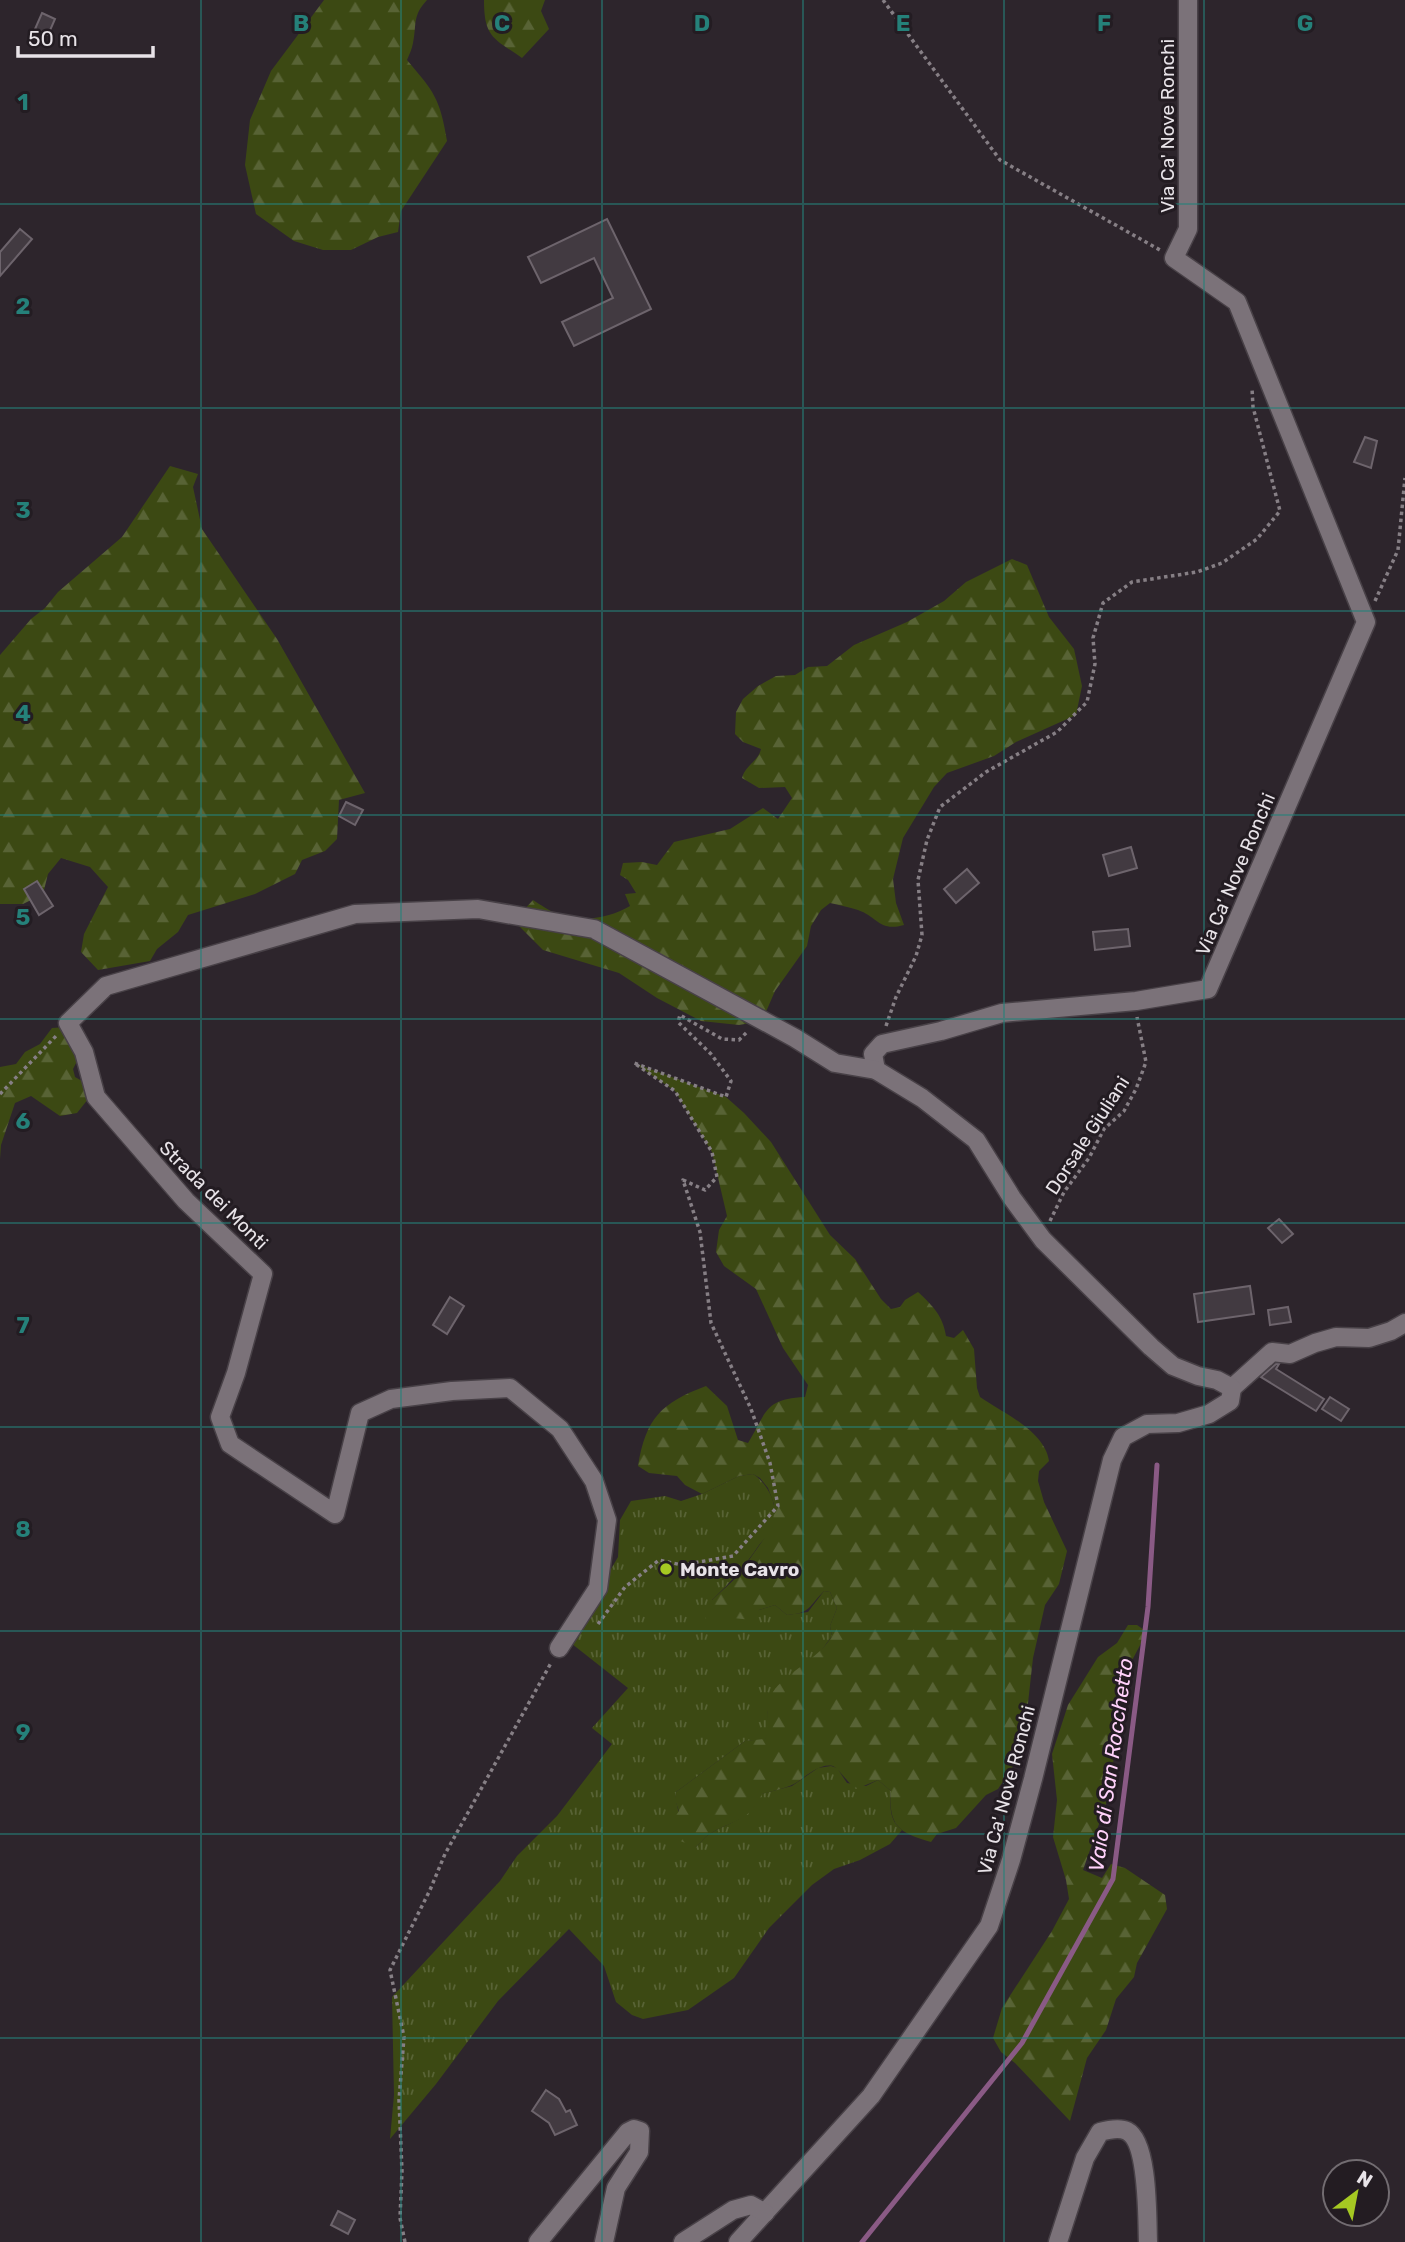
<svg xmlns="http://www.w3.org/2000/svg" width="1405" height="2242" font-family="Rubik,sans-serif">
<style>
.grass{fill:url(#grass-tufts)}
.forest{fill:url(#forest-firs)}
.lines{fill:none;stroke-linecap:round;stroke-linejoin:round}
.stream{stroke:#8a5a85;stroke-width:5}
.building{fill:#423a41;stroke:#6d646c;stroke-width:2}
.minor-casing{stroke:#484147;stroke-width:21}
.path{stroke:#867f85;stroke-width:3.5;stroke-dasharray:3.5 3.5;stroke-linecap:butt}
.minor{stroke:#7b7279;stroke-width:18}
.grid{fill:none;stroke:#25817a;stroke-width:2;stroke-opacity:0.55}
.poi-dot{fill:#a5c822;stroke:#231c22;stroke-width:2.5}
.labels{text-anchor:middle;stroke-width:6;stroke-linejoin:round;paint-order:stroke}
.street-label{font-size:19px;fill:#e8e3e8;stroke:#231c22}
.poi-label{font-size:19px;font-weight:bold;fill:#e8e3e8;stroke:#231c22;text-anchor:start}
.water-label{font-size:21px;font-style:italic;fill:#ffd2fa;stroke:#231c22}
.grid-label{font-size:23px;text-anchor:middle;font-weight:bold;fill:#25817a;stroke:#231c22;stroke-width:6;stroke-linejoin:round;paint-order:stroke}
</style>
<defs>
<pattern id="grass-tufts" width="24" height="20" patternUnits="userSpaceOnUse" patternTransform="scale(1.75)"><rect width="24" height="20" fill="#3c4913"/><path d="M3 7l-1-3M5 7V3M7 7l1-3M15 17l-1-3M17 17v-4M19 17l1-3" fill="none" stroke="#586335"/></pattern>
<pattern id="forest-firs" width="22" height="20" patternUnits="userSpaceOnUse" patternTransform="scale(1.75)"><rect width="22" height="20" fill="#3c4913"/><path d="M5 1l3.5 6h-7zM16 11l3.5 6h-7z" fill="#586335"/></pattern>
</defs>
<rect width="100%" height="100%" fill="#2d252c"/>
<path class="grass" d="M753 1474C769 1484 780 1509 773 1527 770 1533 763 1540 759 1545 745 1566 730 1583 712 1600L733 1618 775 1605 787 1615 808 1612 824 1591 830 1592 837 1608 830 1626 832 1636 818 1655 786 1680 767 1712 769 1729 765 1740 745 1741 676 1792C674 1811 688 1830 696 1847 700 1843 704 1838 708 1835 728 1822 751 1820 761 1794L792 1786 818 1768 831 1766 837 1768 847 1783 866 1786 878 1780 891 1791C890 1807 889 1820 902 1830L890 1844 860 1860 834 1869 812 1885 769 1928 734 1978 688 2010 643 2019 632 2015 616 2002 604 1966 569 1929 498 2001 436 2084 390 2139 394 2095 392 1997 500 1881 517 1856 557 1816 612 1744 592 1728 628 1688 567 1640 585 1614 618 1557 620 1520 631 1501 665 1496 681 1501 702 1494 739 1476Z"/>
<g class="forest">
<path d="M324 0H427C412 16 417 24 413 43 412 49 409 55 407 60 434 92 440 98 447 141L401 211 398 232 378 237 351 250H323L294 241 256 214 245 165 250 120 271 71Z"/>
<path d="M484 0H545L541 11 549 29 522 58C493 38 484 37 484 0Z"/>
<polygon points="170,466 198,474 193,487 202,529 277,639 365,793 339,800 337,839 325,851 302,860 295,874 255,894 188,915 178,932 157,949 150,961 98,970 81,952 84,934 108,887 90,867 61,858 48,874 43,894 23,904 0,904 0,655 31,619 45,608 58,592 122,537"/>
<path d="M1012 559 1027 565 1049 617 1074 649 1082 686 1076 715 1016 742 994 756 947 773 934 787 903 838 893 879 896 903 904 925C879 932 878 917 858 910 849 907 839 905 830 903L821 910 811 926 807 946 775 991 762 1021 739 1025 701 1021 657 998 619 973 543 950 519 926 523 911 533 900C541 905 549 911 558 914 580 923 610 918 630 906L625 894 636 893 628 880 620 875 623 863 642 862 657 865 674 842 730 829 763 808 778 819 792 798 785 787 759 788 742 778C746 764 758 762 761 749L743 742 735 734 736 712 743 699 758 686 776 676 795 675 808 667 827 666 854 645 907 622 944 601 966 582Z"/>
<polygon points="67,1027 78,1059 73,1069 75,1077 96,1089 77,1113 60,1116 31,1096 15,1103 1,1145 0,1159 0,1067 16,1064 25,1052 40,1044 52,1028"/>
<path d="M634 1063 726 1097 744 1113 771 1142 830 1235 855 1259 881 1299 891 1309 900 1307 905 1300 918 1292C933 1306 943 1316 946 1336L954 1338 963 1330 974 1349 977 1388 980 1397C1003 1413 1045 1431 1049 1461L1039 1471 1038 1481 1044 1502 1067 1551 1059 1584 1045 1605 1033 1658 1025 1730 1019 1757 998 1789 986 1795 956 1828 937 1834 931 1842C900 1833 888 1827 891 1791L878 1780 856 1789C849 1784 838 1768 833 1766 818 1763 805 1778 794 1784 784 1789 772 1791 762 1794 749 1823 731 1820 708 1835 704 1838 700 1843 696 1847L675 1839 670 1823 679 1811 675 1800 676 1792 745 1741 765 1739C770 1726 764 1710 770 1697 781 1674 818 1661 832 1636L830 1626 837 1608 830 1592 824 1591C808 1607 811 1613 787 1615L775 1605 759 1610 752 1620 733 1618 727 1629 705 1618 712 1600 737 1577 773 1526 774 1504 768 1488 760 1478 753 1474 739 1476 702 1494 685 1485 677 1476 649 1473 638 1466C646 1418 661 1403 706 1386L727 1406 738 1440 748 1443C767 1412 764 1399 805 1397L808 1385 783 1348 756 1289 724 1266 716 1252 719 1230 727 1216 712 1152 675 1091Z"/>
<polygon points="1128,1625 1137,1625 1147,1632 1119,1685 1114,1711 1113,1784 1083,1870 1102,1878 1111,1864 1125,1868 1165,1895 1167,1909 1137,1963 1134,1977 1116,1999 1106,2030 1087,2058 1070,2121 1015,2063 1001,2052 993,2038 1002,2008 1052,1931 1069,1899 1066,1880 1053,1837 1057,1800 1052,1754 1068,1705 1098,1657 1117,1643"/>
</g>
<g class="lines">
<polyline class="stream" points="862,2242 1022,2043 1113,1879 1148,1607 1157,1465"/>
</g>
<g class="building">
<polygon points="42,13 55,19 48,35 35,29"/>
<polygon points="607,219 651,309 574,346 562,322 613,298 594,258 541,283 528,257"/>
<polygon points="20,229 32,239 0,276 0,252"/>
<polygon points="1365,437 1377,441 1371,468 1354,462"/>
<polygon points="346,802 363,810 355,825 339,816"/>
<polygon points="1131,847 1137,868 1109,876 1103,855"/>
<polygon points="967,869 979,883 956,903 944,889"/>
<polygon points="37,881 53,906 39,915 24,889"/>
<polygon points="1128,929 1130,946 1095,950 1093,932"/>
<polygon points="1279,1219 1293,1234 1282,1243 1268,1228"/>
<polygon points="1250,1286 1254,1314 1198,1322 1194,1294"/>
<polygon points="450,1297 464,1306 447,1334 433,1325"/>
<polygon points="1288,1307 1291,1322 1270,1325 1268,1310"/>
<polygon points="1276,1364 1279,1364 1276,1369 1324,1399 1316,1411 1261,1377"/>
<polygon points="1330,1397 1349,1409 1341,1421 1322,1409"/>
<polygon points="546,2090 559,2099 566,2112 570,2110 577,2125 555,2135 549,2123 532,2111"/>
<polygon points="338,2211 355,2220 348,2234 331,2225"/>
</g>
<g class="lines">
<defs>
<g id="minor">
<polyline points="876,1070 873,1054 882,1044 941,1031 1002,1013 1136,1001 1208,989 1366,622 1237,302 1174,258 1188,229 1188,0"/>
<polyline points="1232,1388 1272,1352 1290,1354 1315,1343 1336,1337 1369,1338 1391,1331 1405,1323"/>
<polyline points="559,1648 598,1588 607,1520 594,1481 560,1429 510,1388 452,1391 391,1399 360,1413 335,1514 230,1444 220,1417 236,1373 263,1274 186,1201 96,1097 84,1052 68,1023 106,986 355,914 478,909 594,929 795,1038 835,1063 876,1070 922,1098 976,1140 1012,1198 1043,1240 1151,1347 1173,1366 1198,1376 1217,1380 1232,1388 1230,1401 1209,1414 1178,1423 1147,1424 1123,1437 1112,1460 1033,1779 1011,1860 989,1926 871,2096 738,2242"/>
<polyline points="538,2242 628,2132 634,2129 640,2131 639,2152 616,2188 604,2242"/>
<polyline points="683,2242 733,2210 751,2205 765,2213"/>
<path d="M1058 2242 1085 2158 1100 2132C1107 2130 1119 2127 1127 2131 1149 2142 1147 2220 1148 2242"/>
</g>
</defs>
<use href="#minor" class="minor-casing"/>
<g class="path">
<polyline points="883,0 1000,160 1160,250"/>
<polyline points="1375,601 1398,550 1405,478"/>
<polyline points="886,1026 896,997 916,956 922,935 918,880 927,840 940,807 986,772 1057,732 1087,702 1095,664 1093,638 1103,603 1132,582 1197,572 1222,563 1257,539 1280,511 1253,407 1252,388"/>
<polyline points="0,1094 57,1035"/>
<polyline points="1050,1221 1064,1192 1089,1158 1104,1129 1124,1111 1136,1089 1146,1062 1137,1017"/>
<polyline points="598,1624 625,1587 659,1560 682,1565 733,1556 778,1506 770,1463 751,1409 711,1323 700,1232 683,1180 705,1190 717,1177 712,1152 675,1091 634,1063 726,1097 731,1081 711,1054 678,1022 680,1015 722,1039 739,1040 747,1032"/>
<polyline points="405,2242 400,2218 402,2171 399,2100 404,2037 390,1970 430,1890 445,1854 551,1663"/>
</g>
<use href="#minor" class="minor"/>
</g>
<path class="grid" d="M201 0V2242M401 0V2242M602 0V2242M803 0V2242M1004 0V2242M1204 0V2242M0 204H1405M0 408H1405M0 611H1405M0 815H1405M0 1019H1405M0 1223H1405M0 1427H1405M0 1631H1405M0 1834H1405M0 2038H1405"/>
<circle class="poi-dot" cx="666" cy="1569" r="7"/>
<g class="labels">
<g class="street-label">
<text transform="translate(1167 126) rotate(-90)" y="7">Via Ca' Nove Ronchi</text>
<text transform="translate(1235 874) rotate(-67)" y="7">Via Ca' Nove Ronchi</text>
<text transform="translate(1087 1135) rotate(-57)" y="7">Dorsale Giuliani</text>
<text transform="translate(214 1195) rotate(45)" y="7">Strada dei Monti</text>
<text transform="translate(1006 1790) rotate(-75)" y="7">Via Ca' Nove Ronchi</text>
</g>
<g class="poi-label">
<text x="680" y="1576">Monte Cavro</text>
</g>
<g class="water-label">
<text transform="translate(1111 1765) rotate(-82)" y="7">Vaio di San Rocchetto</text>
</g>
</g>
<g class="grid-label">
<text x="301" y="31">B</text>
<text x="502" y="31">C</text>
<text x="702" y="31">D</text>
<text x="903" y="31">E</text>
<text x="1104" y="31">F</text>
<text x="1305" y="31">G</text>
<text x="23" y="110">1</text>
<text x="23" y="314">2</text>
<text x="23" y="518">3</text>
<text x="23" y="721">4</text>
<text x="23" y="925">5</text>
<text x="23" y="1129">6</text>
<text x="23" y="1333">7</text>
<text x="23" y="1537">8</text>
<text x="23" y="1740">9</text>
</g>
<g transform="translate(1356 2193) rotate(32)"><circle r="33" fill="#231c22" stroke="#726c71" stroke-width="2"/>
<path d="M0-5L12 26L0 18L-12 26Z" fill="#a5c822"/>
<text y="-10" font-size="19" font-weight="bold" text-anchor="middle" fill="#e8e3e8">N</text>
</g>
<path d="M18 46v10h135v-10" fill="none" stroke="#e8e3e8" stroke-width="3.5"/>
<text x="28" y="46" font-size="21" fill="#e8e3e8" stroke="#231c22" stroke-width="5" paint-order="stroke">50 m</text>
</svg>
